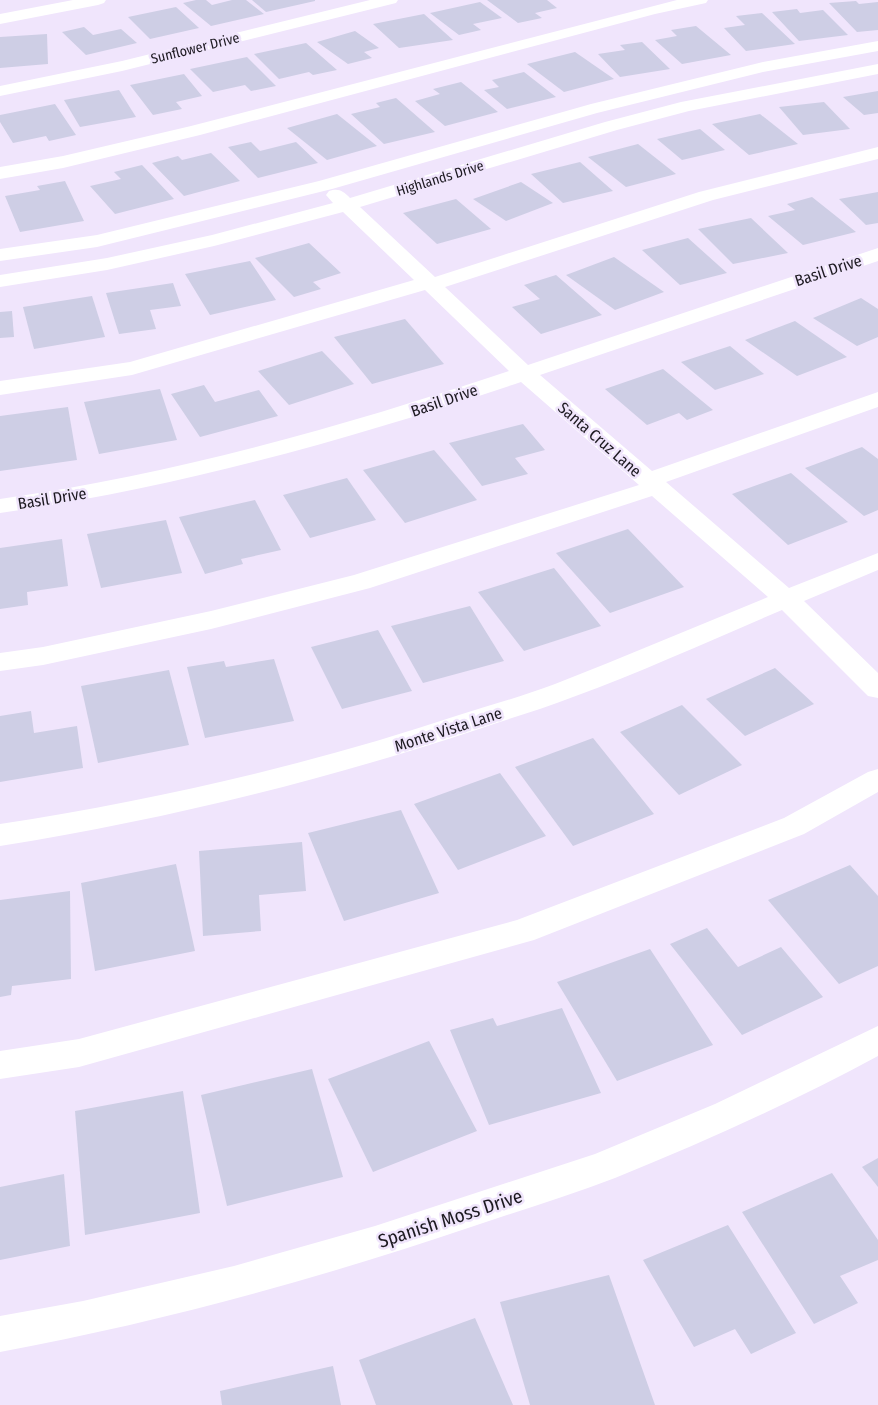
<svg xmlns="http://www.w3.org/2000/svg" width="878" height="1405" font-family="'Fira Sans Condensed',sans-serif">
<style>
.building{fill:#cecee5}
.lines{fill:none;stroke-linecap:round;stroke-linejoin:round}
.minor{fill:#fff;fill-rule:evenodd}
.labels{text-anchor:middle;stroke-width:5;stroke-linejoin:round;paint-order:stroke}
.far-street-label{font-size:14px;fill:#1c1920;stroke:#f0e5fc}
.street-label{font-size:16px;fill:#1c1920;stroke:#f0e5fc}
.near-street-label{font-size:19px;fill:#1c1920;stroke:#f0e5fc}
</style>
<rect width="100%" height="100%" fill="#f0e5fc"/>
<g class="building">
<polygon points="196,0 206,0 212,5 232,0 246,0 264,14 211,26 183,3"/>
<polygon points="252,0 315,0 315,1 266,12"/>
<polygon points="487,0 547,0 557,8 535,13 542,18 518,23"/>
<polygon points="856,1 859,4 878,2 878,30 857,32 829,3"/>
<polygon points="480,2 502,18 473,24 481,30 459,35 430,13"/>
<polygon points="176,7 199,28 150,39 128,17"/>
<polygon points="797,9 800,13 823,10 848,35 799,41 772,12"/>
<polygon points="762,13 795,44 746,51 724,28 745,25 736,16"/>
<polygon points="424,14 453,40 399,48 373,24"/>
<polygon points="696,26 731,55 682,64 655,40 677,36 671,30"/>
<polygon points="84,27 93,35 121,29 137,43 86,55 62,32"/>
<polygon points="355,31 379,48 364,52 372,58 348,64 317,42"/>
<polygon points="47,34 48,64 0,68 0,37"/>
<polygon points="642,42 670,69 620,77 598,54 625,50 620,45"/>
<polygon points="306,43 337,70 313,75 309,72 279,79 254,54"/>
<polygon points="575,52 614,79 564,92 527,64"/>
<polygon points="247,57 276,86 251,91 245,85 213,92 190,69"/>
<polygon points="524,72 556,97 507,109 484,90 499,87 492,80"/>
<polygon points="184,74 202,96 176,102 182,109 153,115 130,85"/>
<polygon points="461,82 498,112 445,126 415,101 440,94 433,89"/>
<polygon points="119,90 136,117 80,127 64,100"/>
<polygon points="878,91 878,113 864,115 843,97"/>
<polygon points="396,98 435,132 384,144 351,114 380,107 376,103"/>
<polygon points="824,102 850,129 803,135 779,107"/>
<polygon points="55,104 76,135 49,141 46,136 13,143 0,122 0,115"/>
<polygon points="337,114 377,146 327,160 287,128"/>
<polygon points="760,114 798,144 749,155 712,124"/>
<polygon points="700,129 725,150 682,160 657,139"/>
<polygon points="251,142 260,151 296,142 318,163 258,178 228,147"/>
<polygon points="638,144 676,174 626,187 588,157"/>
<polygon points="211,153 240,181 184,196 152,163 178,156 182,160"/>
<polygon points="580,162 613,191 563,203 531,174"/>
<polygon points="142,165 174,199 115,214 90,186 121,179 114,172"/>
<polygon points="65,181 84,221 20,232 5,196 40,190 37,186"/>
<polygon points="521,182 553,203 506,221 473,199"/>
<polygon points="878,192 878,223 866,225 839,199"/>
<polygon points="812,197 856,232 803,245 768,216 795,210 787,204"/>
<polygon points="456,199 491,229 437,244 403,213"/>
<polygon points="751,218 788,253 733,264 698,229"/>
<polygon points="688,238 727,273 680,285 642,250"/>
<polygon points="309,243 341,273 313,282 321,289 294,297 255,258"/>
<polygon points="614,257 664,292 615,310 566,275"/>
<polygon points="250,261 276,300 210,315 185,274"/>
<polygon points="556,275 602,315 541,334 512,307 540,299 524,285"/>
<polygon points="173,283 181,306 150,310 156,329 119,334 106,293"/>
<polygon points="92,296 105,337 34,349 23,307"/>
<polygon points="861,298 878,309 878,337 857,346 813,318"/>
<polygon points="12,311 14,337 0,338 0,312"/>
<polygon points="405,319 444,364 372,384 334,337"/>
<polygon points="795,321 847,357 797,376 745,340"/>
<polygon points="730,346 764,374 715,390 681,362"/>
<polygon points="322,351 354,384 289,405 258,371"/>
<polygon points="663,369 713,410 687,420 679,413 647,425 605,389"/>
<polygon points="204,385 215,402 259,390 278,416 200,437 171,394"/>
<polygon points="160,389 177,440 99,454 84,402"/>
<polygon points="68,407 77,460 0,471 0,416"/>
<polygon points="523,424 545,450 515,458 528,474 482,486 449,443"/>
<polygon points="862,447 878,459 878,510 864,516 805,468"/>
<polygon points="434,450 477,500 405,523 363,470"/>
<polygon points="791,473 848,522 788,545 732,494"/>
<polygon points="347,478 376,520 310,538 283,495"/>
<polygon points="255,500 281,550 241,559 243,564 205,574 179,517"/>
<polygon points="166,520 182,573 101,588 87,534"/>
<polygon points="628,529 684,587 610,613 556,553"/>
<polygon points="62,539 68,586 27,592 28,605 0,609 0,548"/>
<polygon points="554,568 601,626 524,651 478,592"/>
<polygon points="470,606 504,661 423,683 391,626"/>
<polygon points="378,630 412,691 342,709 311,647"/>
<polygon points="274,659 294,721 205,738 187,667 224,661 226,667"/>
<polygon points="775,668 814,704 745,736 706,699"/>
<polygon points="169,670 189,745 98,763 81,686"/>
<polygon points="682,705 742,765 679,795 620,732"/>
<polygon points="31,711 34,733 77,726 83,768 0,782 0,716"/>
<polygon points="593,738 654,814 573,846 515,767"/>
<polygon points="500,773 546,836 458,870 414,804"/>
<polygon points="401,810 439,893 344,921 308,833"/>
<polygon points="302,842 306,891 259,895 261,931 203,936 199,851"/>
<polygon points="176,864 195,951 95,971 81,883"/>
<polygon points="850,865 878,896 878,966 839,984 768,900"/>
<polygon points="70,891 71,979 12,986 11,995 0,997 0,900"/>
<polygon points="707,928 738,967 781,947 823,997 742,1035 670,944"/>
<polygon points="650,949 713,1045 617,1081 557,982"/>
<polygon points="562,1008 601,1093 489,1125 450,1030 493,1018 497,1026"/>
<polygon points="429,1041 477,1131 373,1172 328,1079"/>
<polygon points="312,1069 343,1177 227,1206 201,1095"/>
<polygon points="183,1091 200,1213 85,1235 75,1111"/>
<polygon points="878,1158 878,1187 862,1167"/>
<polygon points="832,1173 878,1240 878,1260 840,1276 858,1303 814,1324 742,1212"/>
<polygon points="64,1174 70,1246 0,1260 0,1187"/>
<polygon points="728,1225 796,1333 751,1354 735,1329 694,1347 643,1260"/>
<polygon points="609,1275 655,1405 530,1405 500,1302"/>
<polygon points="475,1318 513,1405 376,1405 359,1360"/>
<polygon points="333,1366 341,1405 222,1405 220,1391"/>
</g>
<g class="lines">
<g class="minor">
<polygon points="73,0 106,0 104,3 98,5 0,24 0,14"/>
<polygon points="370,0 398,0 396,3 122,71 0,96 0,86 122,61"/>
<polygon points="677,0 708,0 706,3 655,14 200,135 63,168 0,179 0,167 63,156 191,126"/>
<polygon points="878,41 878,51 763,72 597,113 332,189 97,247 0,261 0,249 97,235 319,181 591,104 763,62"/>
<path d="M878 64V74L689 111 617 130 360 207 435 277 699 192 878 147V159L713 200 445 287 528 365 878 248V261L540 375 652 471 878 392V407L666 482 789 588 878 553V570L804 601 878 673V698L868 696 782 610C713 639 644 671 573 697 542 709 511 718 479 729 322 781 163 820 0 846V824C156 800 309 765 459 715 491 705 523 696 555 684 626 656 697 626 768 597L652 496 370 588 211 629 43 665 0 671V653L43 647 211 611 354 575 639 485 521 382C350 439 178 488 0 513V499C175 474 342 427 509 371L425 290 132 375 0 395V381L130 362 414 280 343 212 214 246 107 270 0 287V275L107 258 212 235 333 203 326 195 329 191C339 188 343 191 350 198L605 122 681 102Z"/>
<polygon points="878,769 878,792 804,834 534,940 79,1067 0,1079 0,1051 79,1039 517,920 784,818 868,772"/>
<path d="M878 1026V1056C793 1102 704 1142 615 1178 569 1196 521 1210 474 1226 318 1279 161 1322 0 1352V1316L83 1301 234 1266 375 1226 595 1154 715 1104Z"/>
</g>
</g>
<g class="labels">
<g class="far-street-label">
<text transform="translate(195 48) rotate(-14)" y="5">Sunflower Drive</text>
<text transform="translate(440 178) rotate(-17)" y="5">Highlands Drive</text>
</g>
<g class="street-label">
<text transform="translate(828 270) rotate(-18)" y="6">Basil Drive</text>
<text transform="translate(444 400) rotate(-19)" y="6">Basil Drive</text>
<text transform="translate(600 439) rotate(41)" y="6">Santa Cruz Lane</text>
<text transform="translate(52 498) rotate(-9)" y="6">Basil Drive</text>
<text transform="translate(448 729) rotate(-18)" y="6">Monte Vista Lane</text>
</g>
<g class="near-street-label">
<text transform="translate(450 1218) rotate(-18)" y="7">Spanish Moss Drive</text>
</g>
</g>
</svg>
